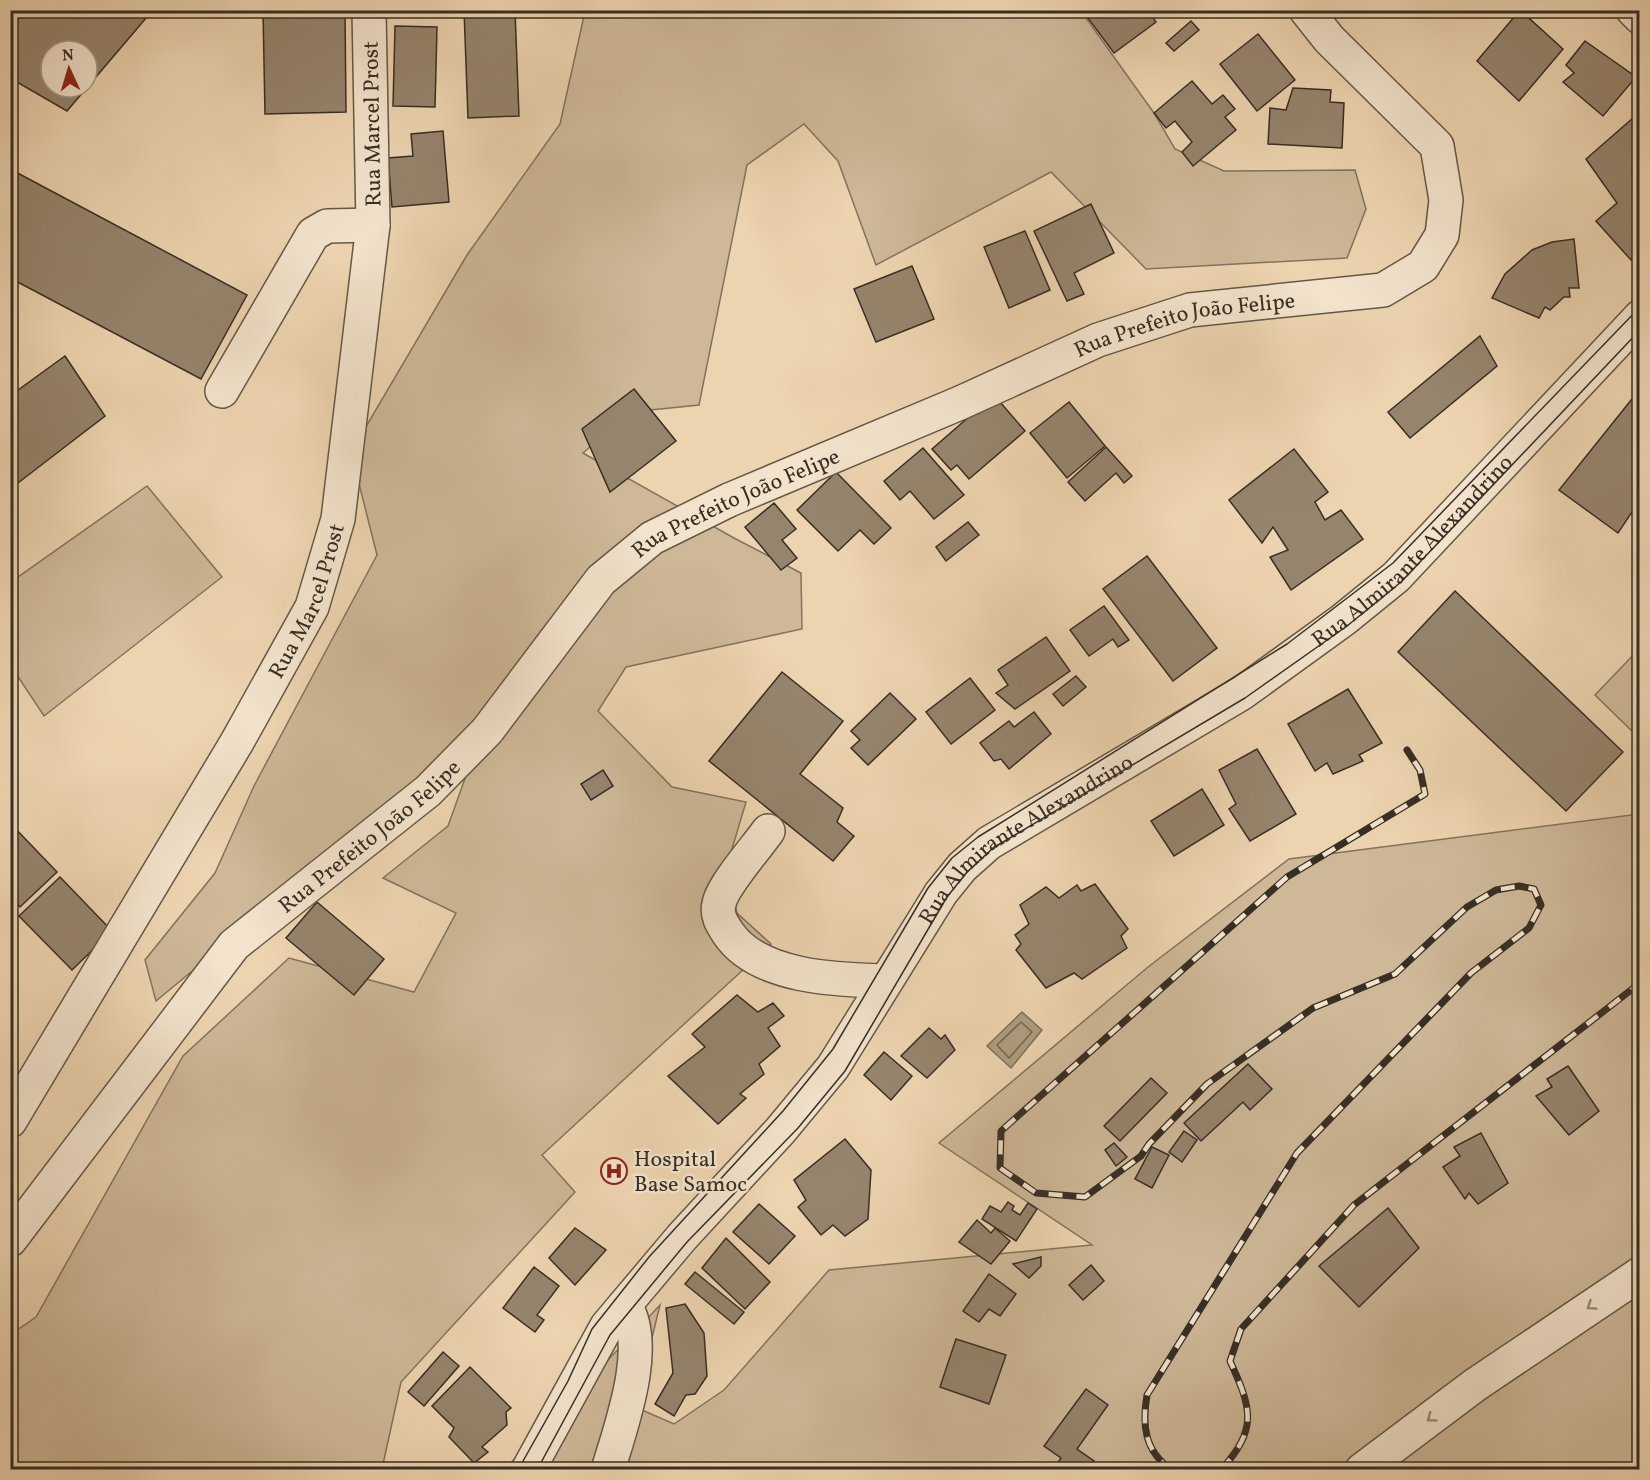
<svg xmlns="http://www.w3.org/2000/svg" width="1650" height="1480" font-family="Vollkorn,serif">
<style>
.green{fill:#ceb898;stroke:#82735e;stroke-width:1.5}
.water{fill:#af9c80;stroke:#7f705b;stroke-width:1.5}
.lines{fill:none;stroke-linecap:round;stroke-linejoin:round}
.shore{stroke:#736552;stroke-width:1.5}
.building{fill:#96846d;stroke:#372e24;stroke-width:1.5;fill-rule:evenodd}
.minor-casing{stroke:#645847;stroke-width:36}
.minor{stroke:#f3e3cc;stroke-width:33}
.tram{stroke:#372e24;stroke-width:1.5}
.rail-casing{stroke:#372e24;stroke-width:7}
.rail{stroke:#f3e3cc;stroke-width:4.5;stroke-dasharray:14;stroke-linecap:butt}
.oneway{stroke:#958878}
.labels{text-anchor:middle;stroke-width:5;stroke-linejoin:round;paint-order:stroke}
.street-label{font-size:22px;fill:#372e24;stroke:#f3e3cc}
.poi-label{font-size:22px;fill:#372e24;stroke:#f3e3cc;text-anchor:start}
</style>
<rect width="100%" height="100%" fill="#edd4b0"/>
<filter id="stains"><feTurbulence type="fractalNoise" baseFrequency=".00333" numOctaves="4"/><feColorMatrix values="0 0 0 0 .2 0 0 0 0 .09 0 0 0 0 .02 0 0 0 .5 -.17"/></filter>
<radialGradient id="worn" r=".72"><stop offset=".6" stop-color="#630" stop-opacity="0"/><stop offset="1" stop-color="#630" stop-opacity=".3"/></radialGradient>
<g class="green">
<polygon points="574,11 1081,11 1154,113 1175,149 1224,171 1355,170 1366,209 1347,258 1146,269 1051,172 876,265 838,161 804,124 747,165 699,405 631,412 583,453 734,538 801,573 802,629 626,667 598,711 672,787 746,802 726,869 737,913 771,944 542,1155 575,1192 401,1382 382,1469 11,1469 10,1335 36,1317 183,1056 289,958 414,992 456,913 383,878 448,826 482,731 156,1001 145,960 215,873 254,786 377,555 351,452 467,255 560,124 584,16 575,16"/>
<polygon points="147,486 222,577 44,716 11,666 11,582"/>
<polygon points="1639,649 1639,738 1595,695"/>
<polygon points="1639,814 1639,1469 504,1470 660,1305 635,1407 674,1424 724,1390 829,1270 1092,1245 939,1143 1148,967 1289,859"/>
</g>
<polygon class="water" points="1022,1012 1042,1030 1011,1068 987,1046"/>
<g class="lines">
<polygon class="shore" points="1021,1022 1032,1032 1009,1058 997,1045"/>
</g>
<g class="building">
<path d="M10 10H136L146 18 67 111 10 78ZM51 51H87V87H51Z"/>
<polygon points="263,10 345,10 346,112 265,114"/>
<polygon points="464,10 515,10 519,116 468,118"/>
<polygon points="1082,10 1148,10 1156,22 1114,53"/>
<polygon points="1520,10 1563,49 1519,101 1477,61"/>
<polygon points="1191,21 1199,30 1174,51 1166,43"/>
<polygon points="395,26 437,27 435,107 393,106"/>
<polygon points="1258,34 1295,80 1257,111 1220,64"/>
<polygon points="1585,41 1636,77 1603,116 1563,82 1574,73 1566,65"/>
<polygon points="1192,81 1212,104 1223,95 1235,109 1225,117 1236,130 1193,166 1182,152 1192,142 1175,121 1166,128 1154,113"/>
<polygon points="1293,88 1331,90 1330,102 1344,103 1342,148 1268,144 1270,108 1286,110"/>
<polygon points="1640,112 1640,251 1631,260 1596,221 1617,203 1586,159"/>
<polygon points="443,131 449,202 392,207 388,158 413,156 411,134"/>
<polygon points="10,169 247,295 201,379 10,278"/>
<polygon points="1091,204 1114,253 1074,273 1084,294 1067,301 1034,231"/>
<polygon points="1025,231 1050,290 1009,308 984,247"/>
<polygon points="1574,239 1579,288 1569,288 1570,297 1564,297 1550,310 1545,307 1539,318 1492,298 1505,274 1532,250 1552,242"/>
<polygon points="912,266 934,319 876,342 854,289"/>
<polygon points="1480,336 1497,366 1410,438 1388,412"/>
<polygon points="65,356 105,416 10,489 10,396"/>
<polygon points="634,389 676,441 610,492 582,429"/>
<polygon points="1640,389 1640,500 1618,533 1559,490"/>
<polygon points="994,395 1025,431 969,479 957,465 951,470 932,449"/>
<polygon points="1069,402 1105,446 1067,478 1030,433"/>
<polygon points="1106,447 1132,476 1124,483 1116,473 1085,501 1068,482"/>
<polygon points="923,448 964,495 934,519 910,491 900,500 884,481"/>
<polygon points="1294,449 1328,492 1315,502 1325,520 1341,510 1363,539 1291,590 1270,557 1288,550 1273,527 1262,543 1229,500"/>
<polygon points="836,472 891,528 874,544 860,530 838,551 797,510"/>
<polygon points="774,503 796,529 782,540 797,558 781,570 745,527"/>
<polygon points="968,522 979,535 946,561 936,547"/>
<polygon points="1147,556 1217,648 1173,681 1103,589"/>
<polygon points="1455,591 1623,752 1566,811 1398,652"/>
<polygon points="1104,606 1129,640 1118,647 1113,639 1089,656 1070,630"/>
<polygon points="1046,637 1070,671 1015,709 996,693 1008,685 998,670"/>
<polygon points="782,672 843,721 800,774 843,808 837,822 854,836 833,861 709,761"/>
<polygon points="1076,676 1086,687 1063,706 1053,694"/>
<polygon points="970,678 995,710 951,744 926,712"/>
<polygon points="1348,689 1382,743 1359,755 1363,761 1333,774 1327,763 1315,771 1288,724"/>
<polygon points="890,693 916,719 868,765 851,748 860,740 851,731"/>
<polygon points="1034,712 1051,734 1009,769 1001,759 994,761 980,743 1009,721 1014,727"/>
<polygon points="1257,749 1296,814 1250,841 1229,809 1236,804 1219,770"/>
<polygon points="603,770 613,786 591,800 581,784"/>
<polygon points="1202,789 1224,825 1174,856 1151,821"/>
<polygon points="10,823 57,872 20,907 10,896"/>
<polygon points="60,877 112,931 72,970 19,916"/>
<polygon points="1095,884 1128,929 1121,936 1127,948 1082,979 1074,973 1046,988 1016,950 1021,944 1015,935 1029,924 1020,905 1046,887 1059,898 1077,885 1081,891"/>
<polygon points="317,902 384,959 354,995 286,938"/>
<polygon points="737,995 758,1012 773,1003 784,1016 768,1028 780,1046 759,1064 764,1074 740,1094 746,1098 718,1124 668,1076 705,1047 692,1034"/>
<polygon points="929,1028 941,1039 945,1035 955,1050 927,1078 901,1056"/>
<polygon points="884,1052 912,1076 891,1100 864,1075"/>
<polygon points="1248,1064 1272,1089 1250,1110 1243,1102 1201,1141 1184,1123"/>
<polygon points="1568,1066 1599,1111 1569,1135 1536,1096 1552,1087 1547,1079"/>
<polygon points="1151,1078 1167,1093 1120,1141 1104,1126"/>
<polygon points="1184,1131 1197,1140 1182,1162 1169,1152"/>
<polygon points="1481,1133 1508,1183 1478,1204 1469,1193 1465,1199 1443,1167 1460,1156 1454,1147"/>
<polygon points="845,1139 871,1170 868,1219 845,1236 833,1225 821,1235 798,1207 806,1200 794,1180"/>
<polygon points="1114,1143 1127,1157 1116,1166 1105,1150"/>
<polygon points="1152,1147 1169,1155 1152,1188 1135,1179"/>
<polygon points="1008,1202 1014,1206 1012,1210 1020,1215 1028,1203 1037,1209 1016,1241 982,1219 990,1206 1001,1212"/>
<polygon points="759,1204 795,1236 769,1264 733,1232"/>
<polygon points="1388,1208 1419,1248 1359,1307 1319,1266"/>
<polygon points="977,1220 991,1233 995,1228 1010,1241 991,1264 959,1242"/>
<polygon points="575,1228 606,1250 575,1285 549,1258"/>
<polygon points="726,1238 770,1282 745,1309 702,1268"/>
<polygon points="1041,1257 1041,1266 1029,1278 1013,1264"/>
<polygon points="1091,1265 1104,1281 1083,1300 1069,1285"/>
<polygon points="534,1267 559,1286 537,1315 544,1320 535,1332 503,1308"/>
<polygon points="695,1272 744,1312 734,1324 685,1284"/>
<polygon points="989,1274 1016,1294 1000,1316 989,1309 979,1322 963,1311"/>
<polygon points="685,1304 704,1333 707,1376 695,1394 686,1395 674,1416 655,1404 673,1373 666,1308"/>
<polygon points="956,1339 1006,1355 989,1404 940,1387"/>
<polygon points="443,1352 459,1366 424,1406 408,1392"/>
<polygon points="470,1367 511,1408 506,1412 507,1425 482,1447 488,1452 474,1463 449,1437 454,1428 432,1406"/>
<polygon points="1086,1389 1108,1405 1077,1449 1094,1461 1088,1470 1053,1470 1061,1458 1044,1446"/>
</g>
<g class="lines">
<defs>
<g id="minor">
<polyline points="1633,10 1640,17"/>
<polyline points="222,391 313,234 327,226 373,225"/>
<path d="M768 831C757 847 722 886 719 904 716 915 722 924 728 933 758 978 838 980 886 981"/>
<path id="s1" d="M10 1121 237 742 312 607 338 519 373 225 369 10"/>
<path id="s2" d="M10 1240 234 945 428 791 487 731 601 580 652 538 729 500 960 403 1098 340 1190 310 1383 290 1423 266 1442 235 1446 200 1437 146 1329 39 1306 10"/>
<path id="s3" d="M528 1470 607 1326 682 1237 780 1131 833 1067 941 893 962 867 989 843 1242 693 1343 620 1396 577 1640 317"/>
<path d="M608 1470C621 1426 651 1346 625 1305"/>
<polyline points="1362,1470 1475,1385 1640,1274"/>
</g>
</defs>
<use href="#minor" class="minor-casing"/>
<use href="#minor" class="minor"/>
<g class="tram">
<polyline points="1628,10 1640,23"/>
<polyline points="518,1470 568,1381 592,1329 649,1257 783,1111 833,1049 928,888 952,858 978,837 1287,644 1393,563 1640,307"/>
<polyline points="537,1470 610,1335 687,1242 798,1128 845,1071 947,897 967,872 993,848 1245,698 1347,626 1401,582 1640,330"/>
</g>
<defs>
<g id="rail">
<path d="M1172 1470C1144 1451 1142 1425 1147 1395L1297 1153 1471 973 1529 928 1541 905 1534 889 1519 886 1496 890 1467 907 1395 974 1313 1008 1207 1084 1149 1144 1141 1156 1085 1197 1036 1193 1000 1168 1001 1131 1287 877 1425 794 1420 770 1407 750"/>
<path d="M1221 1470C1258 1429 1252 1409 1230 1361L1241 1329 1354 1205 1640 983"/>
</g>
</defs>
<use href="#rail" class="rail-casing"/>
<use href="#rail" class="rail"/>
</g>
<defs><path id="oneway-chevron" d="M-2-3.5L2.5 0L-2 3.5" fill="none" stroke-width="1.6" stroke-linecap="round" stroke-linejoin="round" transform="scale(1.5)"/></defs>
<g class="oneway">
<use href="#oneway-chevron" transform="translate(1591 1306) rotate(146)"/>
<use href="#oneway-chevron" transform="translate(1431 1418) rotate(143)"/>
</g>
<defs>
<symbol id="hospital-ring" viewBox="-11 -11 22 22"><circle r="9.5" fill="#f3e3cc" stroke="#8f2418" stroke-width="1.5"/><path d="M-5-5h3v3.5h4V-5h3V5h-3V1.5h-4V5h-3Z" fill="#8f2418"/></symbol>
</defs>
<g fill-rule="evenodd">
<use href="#hospital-ring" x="599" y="1156" width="30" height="30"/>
</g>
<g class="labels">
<g class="street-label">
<text transform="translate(371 124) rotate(-91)" y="8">Rua Marcel Prost</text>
<text dy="8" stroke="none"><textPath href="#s2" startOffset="1534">Rua Prefeito João Felipe</textPath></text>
<text dy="8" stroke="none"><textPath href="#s2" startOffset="1048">Rua Prefeito João Felipe</textPath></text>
<text dy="8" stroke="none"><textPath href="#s3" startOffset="1299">Rua Almirante Alexandrino</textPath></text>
<text dy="8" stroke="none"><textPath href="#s1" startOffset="600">Rua Marcel Prost</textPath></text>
<text dy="8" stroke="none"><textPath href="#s2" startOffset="544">Rua Prefeito João Felipe</textPath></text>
<text dy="8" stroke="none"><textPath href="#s3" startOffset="813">Rua Almirante Alexandrino</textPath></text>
</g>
<g class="poi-label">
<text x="634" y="1166">Hospital<tspan x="634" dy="25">Base Samoc</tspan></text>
</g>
</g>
<rect width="1650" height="1480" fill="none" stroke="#edd4b0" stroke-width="36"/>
<rect x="12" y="12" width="1626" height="1456" fill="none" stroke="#372e24" stroke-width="3"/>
<rect x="18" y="18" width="1614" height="1444" fill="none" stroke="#372e24" stroke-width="1.5"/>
<g transform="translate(69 69) rotate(356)"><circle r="28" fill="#f3e3cc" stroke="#a89b89" stroke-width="1.5"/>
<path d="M0-4.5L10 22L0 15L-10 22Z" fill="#8f2418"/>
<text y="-9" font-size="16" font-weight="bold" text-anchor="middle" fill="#372e24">N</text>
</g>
<rect width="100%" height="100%" filter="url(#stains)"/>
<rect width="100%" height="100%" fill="url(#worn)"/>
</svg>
